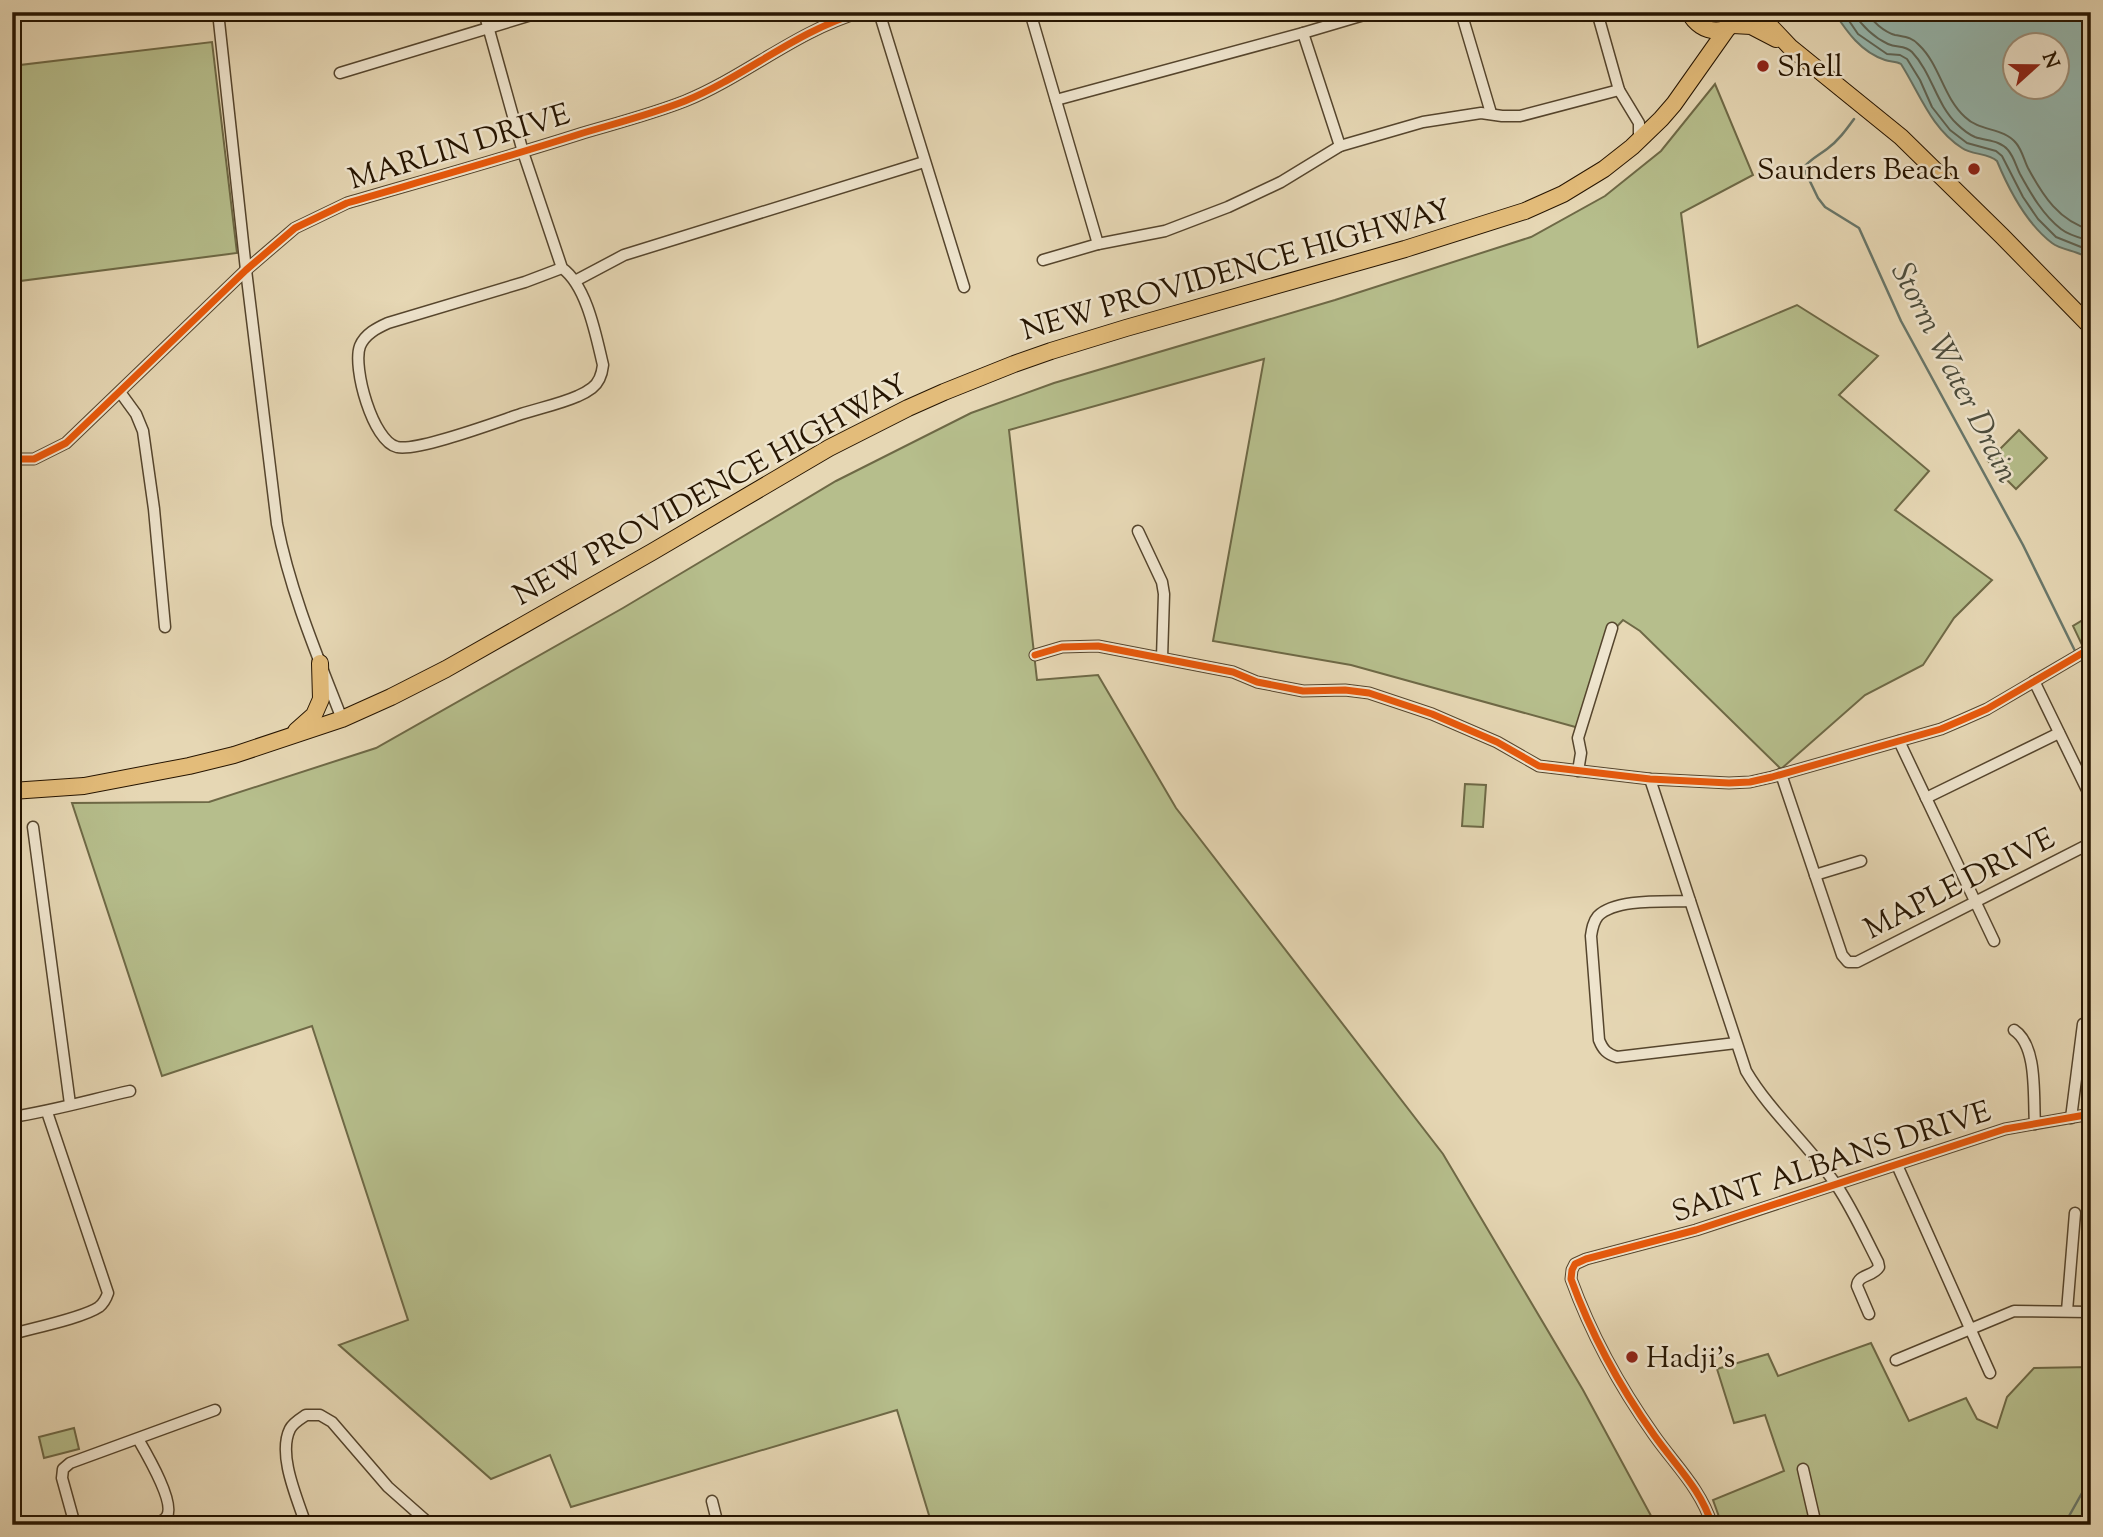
<svg xmlns="http://www.w3.org/2000/svg" width="2103" height="1537" font-family="'Sorts Mill Goudy',serif">
<style>
.green{fill:#b6be8c;stroke:#6e6946;stroke-width:2}
.water{fill:#96b9b1;stroke:#69776a;stroke-width:2;fill-rule:evenodd}
.lines{fill:none;stroke-linecap:round;stroke-linejoin:round}
.shore{stroke:#5e6658;stroke-width:2}
.stream{stroke:#69776a;stroke-width:2.5}
.minor-casing{stroke:#55452d;stroke-width:13}
.highway-casing{stroke:#251400;stroke-width:18}
.minor{stroke:#efe5ce;stroke-width:10}
.highway{stroke:#e3bc7a;stroke-width:16}
.cycleway-casing{stroke:#efe5ce;stroke-width:11}
.cycleway{stroke:#e8590c;stroke-width:7}
.poi-dot{fill:#8f2418;stroke:#efe5ce;stroke-width:2.5}
.labels{text-anchor:middle;stroke-width:5;stroke-linejoin:round;paint-order:stroke}
.poi-label{font-size:30px;fill:#251400;stroke:#efe5ce;text-anchor:start}
.street-label{font-size:30px;fill:#251400;stroke:#efe5ce}
.water-label{font-size:32px;font-style:italic;fill:#4d4e3e;stroke:#efe5ce}
</style>
<rect width="100%" height="100%" fill="#e6d7b4"/>
<filter id="stains"><feTurbulence type="fractalNoise" baseFrequency=".00286" numOctaves="4"/><feColorMatrix values="0 0 0 0 .2 0 0 0 0 .09 0 0 0 0 .02 0 0 0 .5 -.17"/></filter>
<radialGradient id="worn" r=".72"><stop offset=".6" stop-color="#630" stop-opacity="0"/><stop offset="1" stop-color="#630" stop-opacity=".3"/></radialGradient>
<g class="green">
<polygon points="212,42 237,253 12,282 12,66"/>
<polygon points="1715,84 1753,175 1681,213 1698,347 1797,305 1878,356 1839,395 1929,471 1895,510 1992,580 1954,618 1923,665 1865,695 1781,769 1640,631 1623,620 1611,633 1579,728 1351,665 1213,641 1264,359 1009,430 1037,680 1098,675 1176,808 1443,1154 1583,1390 1656,1525 932,1525 897,1410 571,1507 550,1455 491,1479 339,1345 408,1320 312,1026 162,1076 72,803 209,802 376,748 623,608 836,481 971,413 1054,383 1335,300 1531,237 1605,196 1661,151"/>
<polygon points="2019,430 2047,458 2016,489 1988,461"/>
<polygon points="2091,615 2091,644 2084,649 2073,626"/>
<polygon points="1465,784 1486,785 1483,827 1462,826"/>
<polygon points="1871,1343 1909,1421 1966,1398 1977,1419 1997,1428 2007,1397 2034,1368 2091,1367 2091,1525 1722,1525 1713,1500 1784,1471 1765,1415 1734,1423 1717,1369 1768,1354 1778,1376"/>
<polygon points="74,1428 79,1449 44,1458 39,1437"/>
</g>
<path class="water" d="M1834 12H2091V262C2082 250 2064 252 2052 243 2027 224 2009 190 1997 161 1989 153 1972 155 1962 148 1931 128 1920 94 1901 64 1896 61 1890 62 1885 60 1861 52 1847 32 1834 12ZM2016 46H2058V88H2016Z"/>
<g class="lines">
<g class="shore">
<polyline points="1843,12 1858,34 1887,54 1900,55 1907,59 1920,80 1932,107 1950,130 1967,143 1996,151 2002,156 2023,197 2038,219 2056,237 2091,251"/>
<path d="M1853 12C1862 26 1873 37 1888 44 1897 48 1905 45 1912 52 1932 73 1936 104 1957 124 1962 129 1968 134 1975 137 1986 141 2000 140 2008 150 2014 157 2016 166 2020 174 2031 194 2043 215 2061 229 2070 236 2081 238 2091 241"/>
<path d="M1866 12C1872 21 1884 32 1895 35 1905 37 1912 37 1919 45 1940 65 1943 97 1965 117 1980 132 2003 127 2016 143 2022 150 2024 160 2028 168 2043 196 2059 221 2091 230"/>
</g>
<g class="stream">
<path d="M1854 119C1846 130 1838 141 1827 149 1819 155 1811 159 1804 167L1805 171 1818 198 1825 207 1859 228 1901 321 2023 545 2076 653"/>
<polyline points="2081,658 2091,668"/>
<polyline points="2064,1525 2091,1477"/>
</g>
<defs>
<g id="minor">
<path d="M218 12 246 270 277 524C290 591 317 655 342 719"/>
<path d="M484 12 523 152 562 268C587 286 596 336 603 365 602 374 600 382 592 388 588 391 583 394 578 396 560 404 540 408 521 414 497 422 417 452 397 447 373 442 352 367 360 346 365 334 377 328 388 323L525 282 562 268"/>
<polyline points="879,12 964,287"/>
<polyline points="1030,12 1098,244"/>
<polyline points="1461,12 1491,113"/>
<polyline points="1597,12 1619,90 1639,123 1639,139"/>
<polyline points="1303,33 1340,146"/>
<polyline points="340,73 541,12"/>
<polyline points="1056,100 1303,33 1374,12"/>
<polyline points="1043,260 1098,244 1165,231 1228,207 1281,182 1340,146 1423,122 1481,113 1502,116 1520,116 1619,90"/>
<polyline points="575,281 624,255 924,162"/>
<polyline points="120,392 136,414 143,431 154,509 165,627"/>
<path d="M12 459H34L66 443 246 270 295 228 347 203C426 180 505 158 583 133 617 123 652 114 685 101 746 76 796 31 861 12"/>
<polyline points="1138,531 1162,582 1164,594 1162,658"/>
<polyline points="1035,655 1062,647 1098,646 1233,672 1257,682 1303,691 1345,690 1369,693 1432,714 1497,742 1539,766 1650,779 1729,783 1750,782 1772,777 1941,729 1962,720 1987,709 2091,648"/>
<polyline points="2034,681 2091,798"/>
<polyline points="1899,741 1994,941"/>
<polyline points="1578,771 1581,753 1578,738 1612,628"/>
<polyline points="1781,774 1842,955 1848,962 1857,962 2091,843"/>
<path d="M1650 779 1746 1071C1770 1112 1810 1146 1837 1186 1853 1210 1865 1237 1878 1262L1879 1267C1873 1277 1858 1274 1857 1286L1869 1314"/>
<polyline points="1926,798 2059,733"/>
<polyline points="33,827 70,1104"/>
<polyline points="1815,875 1861,861"/>
<path d="M1690 901C1666 902 1616 898 1598 916 1593 922 1592 929 1591 936L1599 1040C1603 1050 1607 1054 1617 1057L1736 1043"/>
<path d="M2014 1030C2038 1046 2033 1096 2035 1124"/>
<path d="M12 1117C52 1111 90 1100 130 1091"/>
<polyline points="2071,1118 2083,1024"/>
<polyline points="1897,1165 1990,1373"/>
<polyline points="2067,1311 2075,1213"/>
<path d="M12 1334C33 1328 83 1318 99 1307 104 1303 106 1299 108 1293L47 1112"/>
<polyline points="1896,1360 2014,1311 2091,1312"/>
<path d="M138 1439C146 1453 175 1502 167 1516 165 1520 158 1523 153 1525"/>
<polyline points="1803,1469 1816,1525"/>
<polyline points="712,1501 718,1525"/>
<polyline points="75,1525 62,1478 63,1469 70,1463 215,1410"/>
<path d="M306 1525C298 1500 277 1455 290 1429 293 1423 300 1419 306 1415H320L332 1422 388 1487 431 1525"/>
<polyline points="806,1525 817,1525"/>
<path d="M1712 1525C1701 1489 1675 1465 1654 1435 1620 1387 1591 1334 1571 1279L1572 1270 1575 1264 1586 1259 1696 1230 2005 1129 2091 1114"/>
</g>
<g id="highway">
<path d="M1689 12C1701 36 1731 37 1742 12"/>
<polyline points="1757,12 1790,47 1901,137 2002,236 2091,327"/>
<polyline points="1733,25 1751,26 1776,39"/>
<polyline points="296,731 314,715 321,699 320,663"/>
<polyline points="12,791 84,786 189,766 234,755 342,719 391,697 446,669 652,552 829,448 908,408 944,392 1014,364 1051,351 1126,328 1405,249 1525,211 1563,194 1604,169 1632,147 1661,119 1674,104 1727,29"/>
</g>
</defs>
<use href="#minor" class="minor-casing"/>
<use href="#highway" class="highway-casing"/>
<use href="#minor" class="minor"/>
<use href="#highway" class="highway"/>
<defs>
<g id="cycleway">
<path d="M12 459H34L66 443 246 270 295 228 347 203C426 180 505 158 583 133 617 123 652 114 685 101 746 76 796 31 861 12"/>
<polyline points="1035,655 1062,647 1098,646 1233,672 1257,682 1303,691 1345,690 1369,693 1432,714 1497,742 1539,766 1650,779 1729,783 1750,782 1772,777 1941,729 1962,720 1987,709 2091,648"/>
<path d="M1712 1525C1701 1489 1675 1465 1654 1435 1620 1387 1591 1334 1571 1279L1572 1270 1575 1264 1586 1259 1696 1230 2005 1129 2091 1114"/>
</g>
</defs>
<use href="#cycleway" class="cycleway-casing"/>
<use href="#cycleway" class="cycleway"/>
</g>
<g class="poi-dot">
<circle cx="1763" cy="66" r="7"/>
<circle cx="1974" cy="169" r="7"/>
<circle cx="1632" cy="1357" r="7"/>
</g>
<g class="labels">
<g class="poi-label">
<text x="1777" y="76">Shell</text>
<text x="1960" y="179" text-anchor="end">Saunders Beach</text>
<text x="1646" y="1367">Hadji's</text>
</g>
<g class="street-label">
<text transform="translate(459 146) rotate(-17)" y="10">MARLIN DRIVE</text>
<text transform="translate(1236 269) rotate(-16)" y="10">NEW PROVIDENCE HIGHWAY</text>
<text transform="translate(710 489) rotate(-29)" y="10">NEW PROVIDENCE HIGHWAY</text>
<text transform="translate(1959 883) rotate(-27)" y="10">MAPLE DRIVE</text>
<text transform="translate(1831 1161) rotate(-18)" y="10">SAINT ALBANS DRIVE</text>
</g>
<g class="water-label">
<text transform="translate(1956 372) rotate(63)" y="11">Storm Water Drain</text>
</g>
</g>
<rect width="2103" height="1537" fill="none" stroke="#e6d7b4" stroke-width="42"/>
<rect x="14" y="14" width="2075" height="1509" fill="none" stroke="#251400" stroke-width="3.5"/>
<rect x="21" y="21" width="2061" height="1495" fill="none" stroke="#251400" stroke-width="2"/>
<g transform="translate(2036 66) rotate(69)"><circle r="33" fill="#efe5ce" stroke="#9e917c" stroke-width="2"/>
<path d="M0-5L12 26L0 18L-12 26Z" fill="#8f2418"/>
<text y="-10" font-size="19" font-weight="bold" text-anchor="middle" fill="#251400">N</text>
</g>
<rect width="100%" height="100%" filter="url(#stains)"/>
<rect width="100%" height="100%" fill="url(#worn)"/>
</svg>
